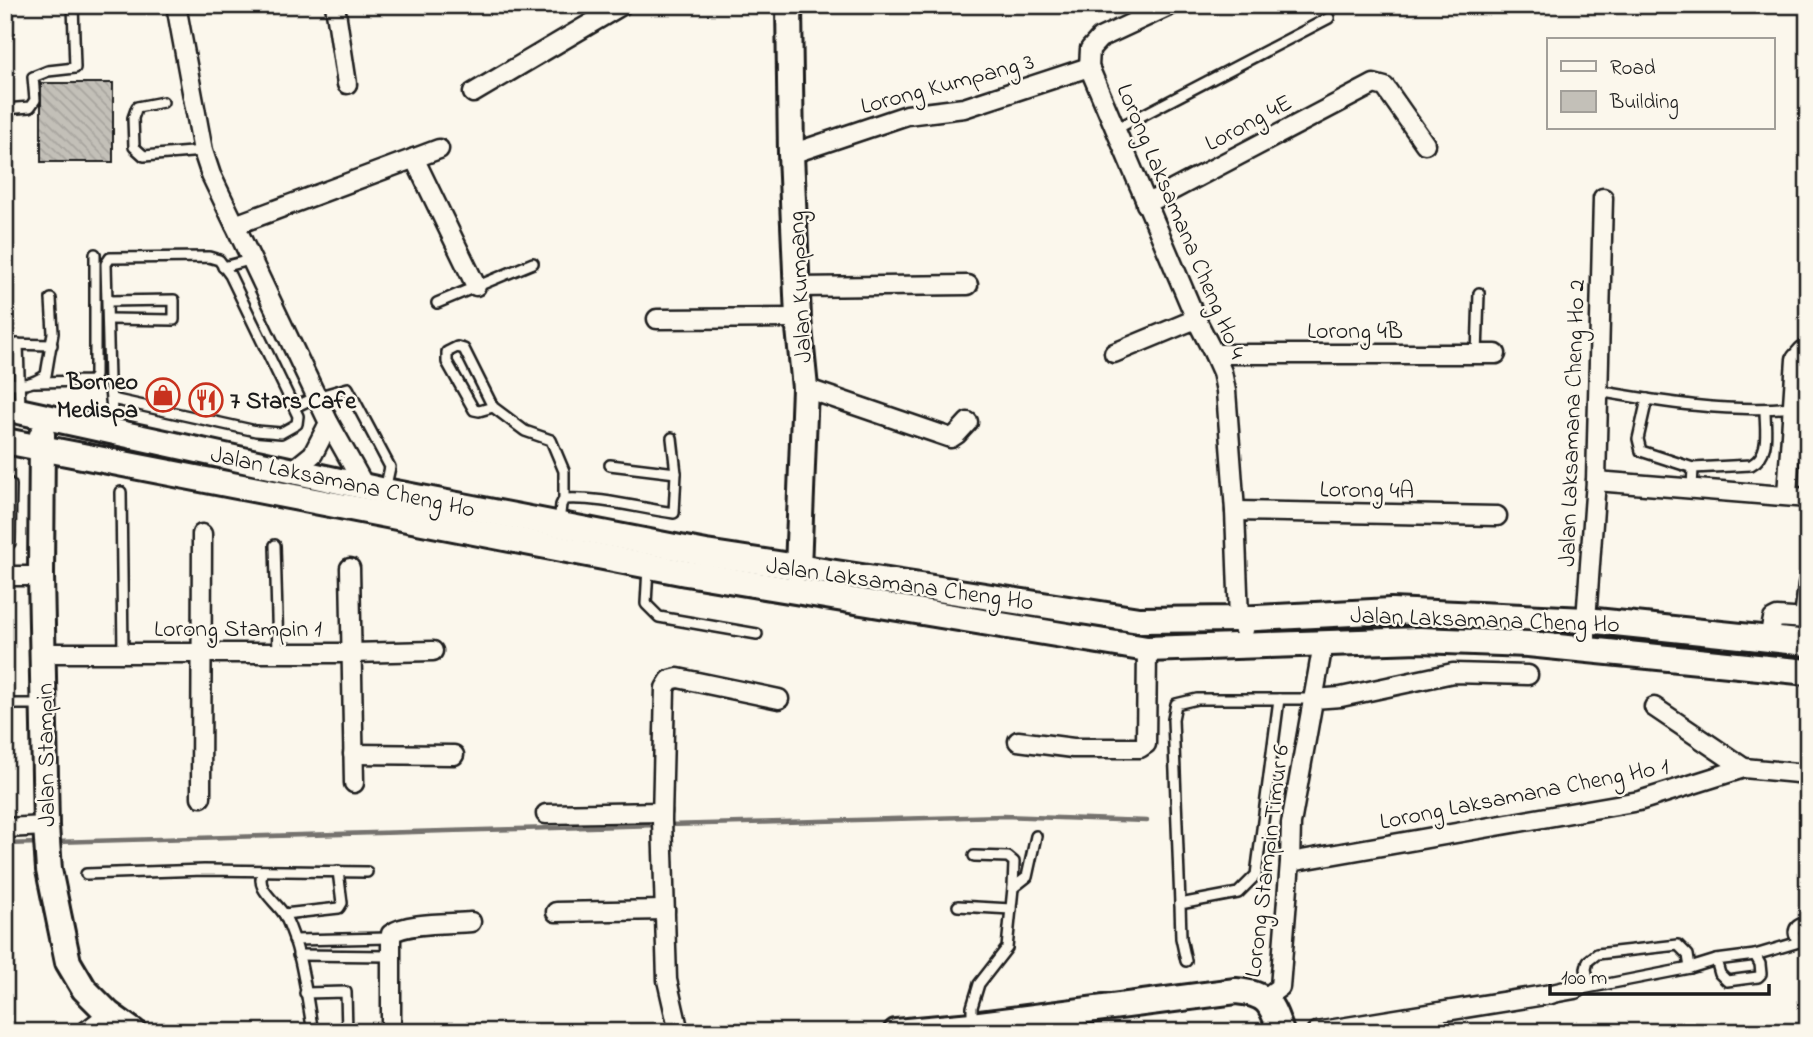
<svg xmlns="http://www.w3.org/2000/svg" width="1813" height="1037" font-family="'Indie Flower',sans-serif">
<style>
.grass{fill:#dad7ce;stroke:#7b7a75;stroke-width:2}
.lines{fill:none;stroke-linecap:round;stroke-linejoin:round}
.stream{stroke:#74726e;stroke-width:4.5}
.building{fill:url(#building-back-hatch);stroke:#1c1c1c;stroke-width:2}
.lane-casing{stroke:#1c1c1c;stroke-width:14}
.street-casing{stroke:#1c1c1c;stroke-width:23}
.secondary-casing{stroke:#1c1c1c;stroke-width:30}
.lane{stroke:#fbf7ec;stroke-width:9}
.street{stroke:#fbf7ec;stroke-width:18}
.secondary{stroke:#fbf7ec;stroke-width:24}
.labels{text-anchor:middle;stroke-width:5;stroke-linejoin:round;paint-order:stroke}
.street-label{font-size:24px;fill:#1c1c1c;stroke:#fbf7ec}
.poi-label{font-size:24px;font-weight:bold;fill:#1c1c1c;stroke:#fbf7ec;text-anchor:end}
</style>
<defs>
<pattern id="building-back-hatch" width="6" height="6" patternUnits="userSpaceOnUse" patternTransform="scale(1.75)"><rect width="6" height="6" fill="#c3c0b8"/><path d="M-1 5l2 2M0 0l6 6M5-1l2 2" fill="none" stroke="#a7a49e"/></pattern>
</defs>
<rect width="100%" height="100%" fill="#fbf7ec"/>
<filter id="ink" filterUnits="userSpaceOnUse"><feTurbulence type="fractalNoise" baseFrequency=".0143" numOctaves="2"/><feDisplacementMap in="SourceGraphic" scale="14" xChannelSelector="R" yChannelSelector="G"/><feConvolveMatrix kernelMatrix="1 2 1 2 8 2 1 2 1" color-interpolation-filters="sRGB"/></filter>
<g filter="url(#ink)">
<polygon class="grass" points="1590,629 1808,656 1808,661 1589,635"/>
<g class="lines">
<g class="stream">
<polyline points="667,825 1003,816 1147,821"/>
<polyline points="55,842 659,825"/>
<polyline points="5,844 39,843"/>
</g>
</g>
<rect class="building" x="41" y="83" width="72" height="79"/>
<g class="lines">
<defs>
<g id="lane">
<polyline points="163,102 137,107 133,118 134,147 144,156 203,151"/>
<polyline points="5,109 30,107 35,100 33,77 48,71 75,68 73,5"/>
<polyline points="1114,130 1329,18"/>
<polyline points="223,267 250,260"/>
<polyline points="108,301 174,300 174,320 109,319"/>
<polyline points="437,303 533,263"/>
<polyline points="5,344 52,345"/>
<polyline points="18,344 20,409"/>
<polyline points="1477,355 1479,293"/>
<path d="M5 382C22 386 31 385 46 375L53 333 51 299"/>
<polyline points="35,382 91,381 95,376 95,254"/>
<path d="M1598 391C1661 402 1729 413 1793 407"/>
<polyline points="112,399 256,431 281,433 297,424 298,416 230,275 219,260 209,257 110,258 106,264 109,380 114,429"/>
<polyline points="1647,399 1638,439 1641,451 1693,468 1692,488"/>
<polyline points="295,407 316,397 348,388 390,467 385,490"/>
<polyline points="493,407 479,411 474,410 447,362 447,352 457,347 464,349 493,407 525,431 551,440 564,471 564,499"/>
<polyline points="610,465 676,473"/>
<path d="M1693 468 1751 465C1771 455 1765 429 1765 410"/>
<polyline points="5,480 11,485 10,543 5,548"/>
<polyline points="121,492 123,653"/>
<path d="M559 523 561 505 564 499C602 497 637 508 674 513L676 473 672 438"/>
<polyline points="275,545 278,652"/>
<polyline points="648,567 646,604 659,617 757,634"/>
<polyline points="5,704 42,704"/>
<polyline points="974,856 1008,857 1014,862 1013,888"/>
<path d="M263 871C254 890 277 901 285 916 302 951 306 994 313 1032"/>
<polyline points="86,874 204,870 367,872"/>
<polyline points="1180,904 1173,719 1176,704 1197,699 1313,699"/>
<polyline points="958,906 1011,909"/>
<polyline points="284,914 339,908 342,903 338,871"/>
<path d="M1808 923C1794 922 1790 933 1799 942H1808"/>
<polyline points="294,940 389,938"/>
<polyline points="298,955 389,956"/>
<polyline points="1716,960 1720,974 1727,981 1758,977 1761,974 1760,964 1755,955"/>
<polyline points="1186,961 1181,938 1180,904 1238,893 1256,875 1279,699"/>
<polyline points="1590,987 1586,969 1588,961 1597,954 1678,945 1688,955 1690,968"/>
<polyline points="305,993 346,992 347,1032"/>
<polyline points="1551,994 1555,997 1577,993 1582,989 1690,968 1716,960 1755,955 1799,942"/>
<polyline points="1551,994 1554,989 1576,984 1582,989"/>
<polyline points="972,1024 972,1007 979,984 1007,948 1013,888 1027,877 1036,836"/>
</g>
<g id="street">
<polyline points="176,5 203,151 211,175 235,225 439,149"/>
<polyline points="335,5 347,84"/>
<polyline points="1171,5 1100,38 1090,49 1089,67 1196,319 1214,354 1222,372 1226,391 1235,511 1239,619 1244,630"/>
<polyline points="473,93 622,5"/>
<polyline points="791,154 907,115 964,108 1089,67"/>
<polyline points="414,158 476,286"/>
<polyline points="1146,204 1374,84 1385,87 1425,144"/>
<polyline points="235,225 329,423 365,487"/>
<polyline points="797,287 968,285"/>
<polyline points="657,319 798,318"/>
<polyline points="1114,353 1196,319"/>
<polyline points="1214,354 1496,354"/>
<polyline points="805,388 951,438 957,434 968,422"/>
<polyline points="292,471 313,454 329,423"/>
<polyline points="1596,481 1808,498"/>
<polyline points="1787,495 1796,359 1803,351 1808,351"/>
<polyline points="1235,511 1497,516"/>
<polyline points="350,568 354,783"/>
<polyline points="5,576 41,576"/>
<polyline points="1804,619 1808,584"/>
<polyline points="1769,638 1773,619 1777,617 1808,619"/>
<polyline points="1586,649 1586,620 1596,481 1603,198"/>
<polyline points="43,653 351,653 433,651"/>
<polyline points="1313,699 1341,697 1453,673 1528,675"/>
<polyline points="1654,707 1744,768"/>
<polyline points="1018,741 1073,748 1140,748 1146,744 1147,649"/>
<polyline points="353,754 454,755"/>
<polyline points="201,797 202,534"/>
<polyline points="546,814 662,812"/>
<polyline points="5,828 46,826"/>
<polyline points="1290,862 1639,801 1744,768 1808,774"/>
<polyline points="556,912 665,910"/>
<polyline points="1265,998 1280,987 1290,862 1291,824 1323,644"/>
<polyline points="85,1032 109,1014"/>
<path d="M391 1032V934C406 922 451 924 471 922"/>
<polyline points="679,1032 667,980 662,820 665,688 670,680 678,678 779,699"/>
<polyline points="1316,1032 1551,994"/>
</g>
<g id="secondary">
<polyline points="789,5 791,154 798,318 805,388 798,569"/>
<polyline points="5,408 385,491 706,553 1139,620 1239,619 1391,611 1586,620 1808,643"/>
<polyline points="42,435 41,576 46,826 49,870 68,962 84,989 109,1014 134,1032"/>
<polyline points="5,441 686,573 1147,649 1419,640 1528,644 1808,672"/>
<path d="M896 1032 972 1025 1236 991C1268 994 1271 1003 1281 1032"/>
</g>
</defs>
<use href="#lane" class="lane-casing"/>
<use href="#street" class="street-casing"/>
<use href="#secondary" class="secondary-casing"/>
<use href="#lane" class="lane"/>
<use href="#street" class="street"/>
<use href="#secondary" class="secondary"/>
</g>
</g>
<defs>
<symbol id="shop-ring" viewBox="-11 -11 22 22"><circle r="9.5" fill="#fbf7ec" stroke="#c8321e" stroke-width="1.5"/><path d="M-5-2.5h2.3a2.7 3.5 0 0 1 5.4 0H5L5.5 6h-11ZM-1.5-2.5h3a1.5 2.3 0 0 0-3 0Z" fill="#c8321e"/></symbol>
<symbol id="restaurant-ring" viewBox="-11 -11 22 22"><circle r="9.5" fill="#fbf7ec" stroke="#c8321e" stroke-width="1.5"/><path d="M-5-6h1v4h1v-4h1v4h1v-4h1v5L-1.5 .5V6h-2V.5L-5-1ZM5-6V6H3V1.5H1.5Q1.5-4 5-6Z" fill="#c8321e"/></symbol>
</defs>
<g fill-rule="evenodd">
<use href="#shop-ring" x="144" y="376" width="38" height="38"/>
<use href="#restaurant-ring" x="187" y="381" width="38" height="38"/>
</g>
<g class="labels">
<g class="street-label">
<text transform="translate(947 83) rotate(-15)" y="8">Lorong Kumpang 3</text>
<text transform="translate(1248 122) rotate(-28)" y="8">Lorong 4E</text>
<text transform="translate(1182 221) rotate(67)" y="8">Lorong Laksamana Cheng Ho 4</text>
<text transform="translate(799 287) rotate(-93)" y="8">Jalan Kumpang</text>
<text x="1355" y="338">Lorong 4B</text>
<text transform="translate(1571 423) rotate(-88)" y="8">Jalan Laksamana Cheng Ho 2</text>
<text transform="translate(343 481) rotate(12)" y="8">Jalan Laksamana Cheng Ho</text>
<text transform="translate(1367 489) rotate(1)" y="8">Lorong 4A</text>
<text transform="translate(900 583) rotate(8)" y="8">Jalan Laksamana Cheng Ho</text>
<text transform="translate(1485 619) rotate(2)" y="8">Jalan Laksamana Cheng Ho</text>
<text x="238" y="636">Lorong Stampin 1</text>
<text transform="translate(45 755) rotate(-91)" y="8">Jalan Stampin</text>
<text transform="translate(1524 793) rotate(-11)" y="8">Lorong Laksamana Cheng Ho 1</text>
<text transform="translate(1266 861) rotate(-83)" y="8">Lorong Stampin Timur 6</text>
</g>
<g class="poi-label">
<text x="138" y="389">Borneo<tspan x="138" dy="28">Medispa</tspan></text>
<text x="230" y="408" text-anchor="start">7 Stars Cafe</text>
</g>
</g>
<rect width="1813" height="1037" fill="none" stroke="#fbf7ec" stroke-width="28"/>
<rect x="14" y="14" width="1785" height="1009" fill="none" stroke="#1c1c1c" stroke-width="2.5" filter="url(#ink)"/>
<rect x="1547" y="38" width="228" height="91" fill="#fbf7ec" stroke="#a29f99" stroke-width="2"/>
<rect x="1561" y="61" width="35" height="10" fill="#fbf7ec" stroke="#a29f99" stroke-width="2"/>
<text x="1610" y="74" font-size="21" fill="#1c1c1c">Road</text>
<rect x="1561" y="91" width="35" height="21" fill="#c3c0b8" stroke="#a29f99" stroke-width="2"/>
<text x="1610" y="108" font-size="21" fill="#1c1c1c">Building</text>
<path d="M1550 984v10h219v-10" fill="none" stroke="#1c1c1c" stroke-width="3.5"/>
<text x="1561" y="984" font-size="21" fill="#1c1c1c" stroke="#fbf7ec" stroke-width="5" paint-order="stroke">100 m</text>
</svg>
